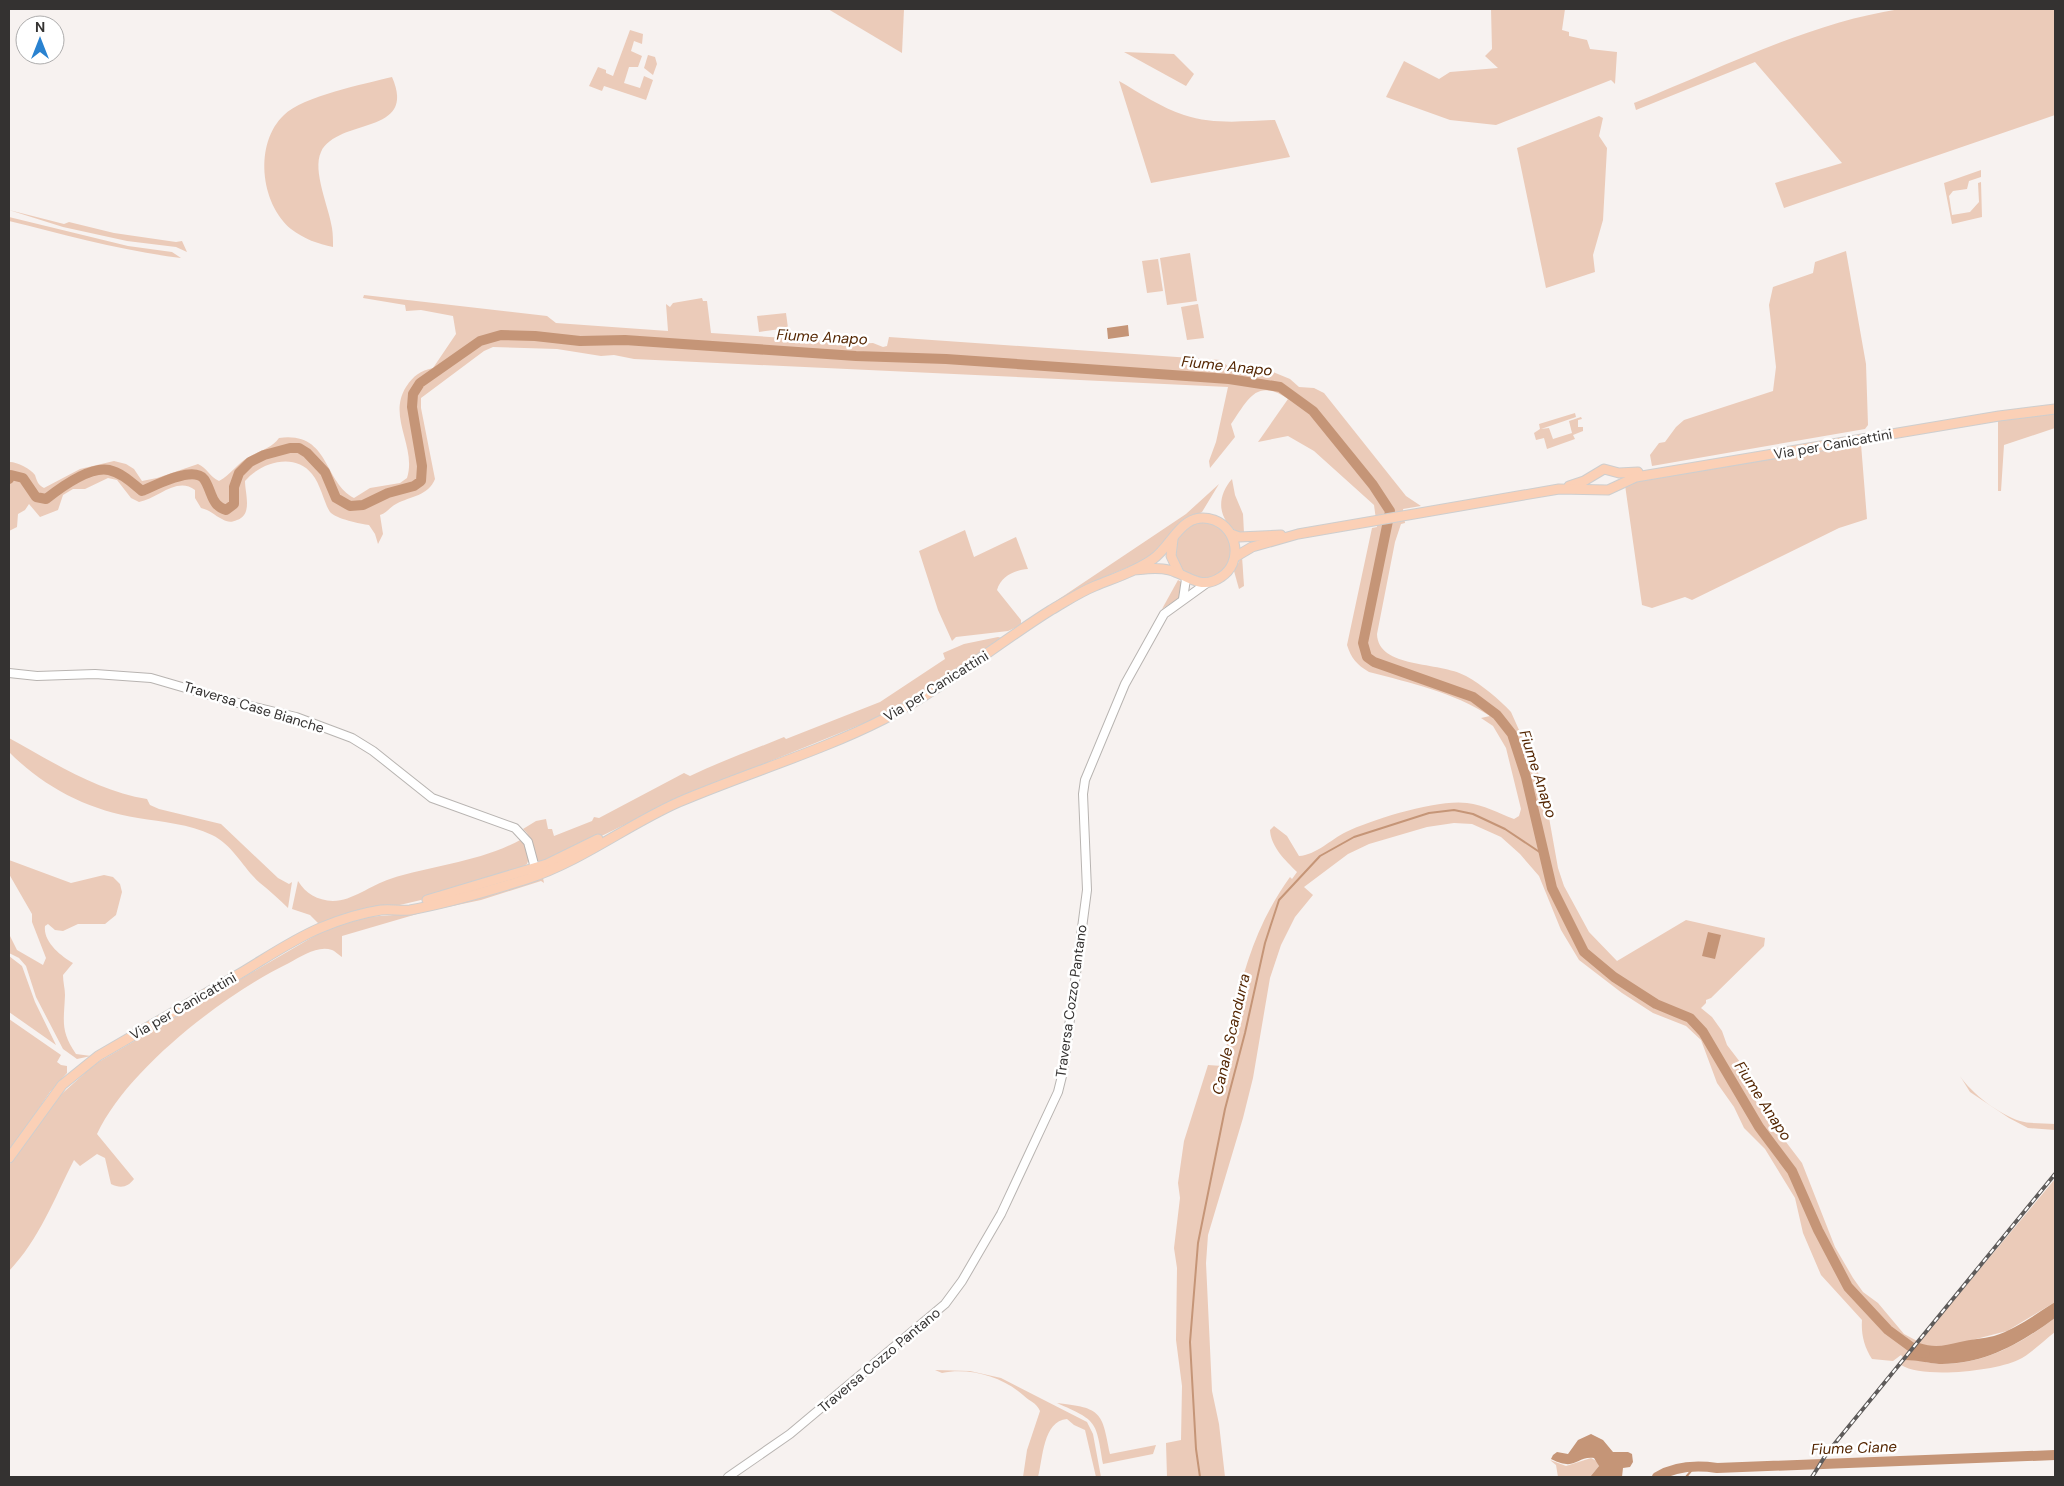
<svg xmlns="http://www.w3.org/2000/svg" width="2064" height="1486" font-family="'DM Sans',sans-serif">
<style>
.green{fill:#ebcbb9}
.water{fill:#c59577}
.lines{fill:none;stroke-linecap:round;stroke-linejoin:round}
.stream{stroke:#c59577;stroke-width:2}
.river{stroke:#c59577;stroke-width:10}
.tertiary-casing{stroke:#b8b4b1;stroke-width:10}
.primary-casing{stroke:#cecece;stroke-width:11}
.tertiary{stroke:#fff;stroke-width:8}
.primary{stroke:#fbd0b6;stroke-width:9}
.rail-casing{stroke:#5e5b5a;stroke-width:4}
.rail{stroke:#fff;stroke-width:2;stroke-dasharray:5.5;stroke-linecap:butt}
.labels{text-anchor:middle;stroke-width:5;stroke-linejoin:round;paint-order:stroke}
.street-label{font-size:14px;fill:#343231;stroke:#fff}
.water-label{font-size:15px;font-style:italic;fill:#542602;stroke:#fff}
</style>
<rect width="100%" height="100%" fill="#f7f2f0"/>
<g class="green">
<polygon points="828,9 904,9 902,53"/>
<polygon points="1491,9 1565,9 1562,30 1569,32 1569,36 1587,40 1590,49 1617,52 1615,84 1611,80 1496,125 1450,120 1386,97 1404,61 1439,79 1450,72 1498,68 1485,56 1492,49"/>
<path d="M1900 9H2055V115L1784 208 1775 183 1842 163 1755 62 1636 110 1634 103C1720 69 1808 23 1900 9Z"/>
<polygon points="630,30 643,34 642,44 634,41 631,51 642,56 638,67 629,67 624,83 640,88 644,76 653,80 646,100 604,86 602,91 589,86 598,67 606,70 606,73 613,76"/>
<polygon points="1124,52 1174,54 1194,74 1186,86"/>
<polygon points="648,55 655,57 657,64 653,75 644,68"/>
<path d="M392 77C418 136 338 117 321 152 312 171 329 207 332 228 333 234 333 241 333 247 318 244 304 239 291 229 260 203 254 143 284 115 303 96 365 84 392 77Z"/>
<path d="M1119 81C1140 93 1162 108 1184 115 1214 125 1245 121 1275 120L1290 157 1151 183Z"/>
<polygon points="1599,116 1603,118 1599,136 1607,148 1603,220 1593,255 1595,272 1546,288 1517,148"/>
<polygon points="1981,170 1981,177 1969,181 1967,189 1953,191 1949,196 1952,215 1970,212 1979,202 1978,183 1981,182 1982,217 1952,224 1944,183"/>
<polygon points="9,210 64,224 69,222 114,233 176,242 182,241 187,252 176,247 127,241 63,227"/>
<path d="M9 217 128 246 172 252 181 258C123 251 66 235 9 221Z"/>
<polygon points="1846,251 1866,364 1868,425 1865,429 1652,466 1650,455 1659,443 1665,442 1676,427 1684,420 1773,391 1776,367 1769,305 1773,287 1813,273 1815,262"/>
<polygon points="1190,253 1197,301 1167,305 1160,258"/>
<polygon points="1158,259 1163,291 1147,293 1142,261"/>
<path d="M364 295 547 316 556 323 668 331 666 304 670 307 673 303 702 298 703 301H707L711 333 831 341 844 340 854 344 873 343 883 347 887 346 889 337 1220 360 1229 367 1266 369 1290 379 1299 387 1314 388 1324 393 1406 496 1421 506 1403 509 1405 523 1401 524 1395 542 1377 634C1378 669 1439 661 1466 676 1482 685 1499 699 1511 712L1543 784 1558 868 1564 886 1589 932 1617 961 1686 920 1765 938 1764 946 1711 998 1706 1000V1003L1701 1008 1712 1017 1722 1031 1727 1045 1740 1062 1757 1104 1802 1163 1835 1247 1853 1278 1863 1292 1878 1303 1904 1334 1919 1342 2055 1179V1302L2007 1331 1949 1346 1931 1347 1905 1359C1917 1360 1928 1363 1940 1364 1984 1365 2022 1343 2055 1318V1332C2043 1341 2031 1354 2018 1360 1995 1371 1923 1379 1901 1365L1905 1360 1901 1355 1893 1361 1872 1359C1864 1347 1861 1334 1862 1320L1821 1275 1803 1233 1795 1198 1765 1149 1744 1128 1734 1107 1717 1083 1701 1040 1686 1026 1653 1013 1622 993 1579 960 1561 930 1539 876 1520 854 1501 837 1472 824 1454 823 1427 827 1369 844 1348 854 1304 887 1313 895 1295 917 1281 945 1270 978 1253 1078 1243 1118 1208 1235 1206 1263 1212 1391 1219 1424 1225 1477H1167L1166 1443 1181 1440 1182 1386 1176 1340 1177 1268 1174 1248 1180 1198 1178 1183 1184 1141 1208 1065 1222 1066C1238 995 1247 937 1290 877L1292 879 1297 872C1285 860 1271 847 1270 830L1274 826 1287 836 1299 856C1316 855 1330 840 1346 832 1373 819 1438 799 1467 803 1484 805 1498 813 1514 819L1519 816 1521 809 1506 748 1493 726 1481 718 1490 716C1453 692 1411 683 1369 672 1357 665 1351 658 1347 645L1372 528 1377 527 1374 505 1314 451 1288 436 1258 442 1288 399C1256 377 1248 400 1231 424L1235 437 1210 468 1209 461 1216 442 1228 387 634 359 614 355 601 356 557 349 493 347 484 351 421 398V408L435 479C428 496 411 496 396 504 390 507 387 513 380 515L383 534 378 544 375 534 369 525C361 524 336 519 330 512 324 503 321 485 312 474 295 452 261 462 245 481 245 493 253 515 237 520 231 523 227 522 222 519 214 515 210 510 201 508L195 498V490C177 476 157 499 139 502L131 498 117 480 108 478 85 489H73L63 495 58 510 40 517 29 504 25 510 18 514 17 527 9 531 10 462C17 462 31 469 35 475 37 481 38 485 44 488L80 469 114 461 126 464 134 469 142 481 157 478 198 464C207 468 210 477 219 481 231 475 237 463 249 457 260 450 271 449 279 438 330 431 323 482 354 498L370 488 400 483 407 478C417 447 387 417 406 387 414 375 420 371 433 368L456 334 453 316 421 310 406 311 405 305 363 298Z"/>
<polygon points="1198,304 1204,338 1187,340 1181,307"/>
<polygon points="786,313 788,328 759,332 757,316"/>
<polygon points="1575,413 1576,417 1541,429 1549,428 1553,439 1572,433 1569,421 1581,417 1582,419 1578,420 1578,427 1583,427 1583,431 1573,435 1575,439 1547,449 1544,438 1536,440 1534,433 1540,429 1539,424"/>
<polygon points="2055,413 2055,428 2004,445 2001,491 1998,491 1998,421"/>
<polygon points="1861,444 1867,519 1839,528 1692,600 1685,597 1652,608 1642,605 1625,485 1631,481 1786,454"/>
<path d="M1232 479 1235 495 1243 514 1244 533 1241 534C1218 522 1215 498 1232 479Z"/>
<polygon points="1219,484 1202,512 1178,525 1162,547 1145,560 1095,581 1050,605 1186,514"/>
<circle cx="1203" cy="551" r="29"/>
<path d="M965 530 974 557 1016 537 1028 569C1015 570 1001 576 997 590L1021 620V625L1008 631 956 637 952 641 938 610 919 551Z"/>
<polygon points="1242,556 1244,586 1239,589 1234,571"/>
<polygon points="1178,580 1183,583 1181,597 1162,609"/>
<path d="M998 637 1003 638 908 701 877 718 677 799 575 849 542 862 537 861C532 850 533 837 523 829L536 821 546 819 548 829H552L554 836 592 821 594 817 599 818 684 773 690 776C721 761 753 750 784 737L786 739 880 702 945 659 943 653 964 644Z"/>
<path d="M9 738C51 761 99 792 147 799L150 805 159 809 221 824 278 878 289 884 292 882 288 908C279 899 270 891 260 883 243 868 233 845 212 835 189 824 163 822 138 818 88 810 45 788 9 752Z"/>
<path d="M522 839 529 858 527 864 518 869 421 900 319 924 310 915 292 909 298 881C306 894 317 900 333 901 352 901 371 885 390 879 434 865 481 862 522 839Z"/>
<path d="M9 860 71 883 104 875 113 877 120 884 122 892 116 915 105 924H78L63 931 55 930 48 924 45 926C43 942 61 956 73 963L63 975C63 982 65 989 65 995 64 1021 60 1031 76 1054L91 1056 77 1059 63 1049 36 997 26 966 19 958 9 953V934L17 950 43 965 46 958 32 922V914L9 874Z"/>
<path d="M541 878H543L544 883 541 881 481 900 424 912 342 936V957C339 955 335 951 332 950 318 945 302 956 289 963 225 994 128 1068 97 1134L134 1179C128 1187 121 1189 111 1184L105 1158 97 1154 80 1166 74 1160C55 1197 39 1240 9 1271V1165L56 1099 95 1064 323 931 366 917 408 914Z"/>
<polygon points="9,956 22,966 35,1002 56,1045 9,1012"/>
<polygon points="9,1019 61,1055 57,1062 61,1065 67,1066 67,1073 50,1092 9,1152"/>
<path d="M1960 1076C1971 1093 2000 1115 2020 1121 2030 1124 2044 1123 2055 1124V1130L2028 1128 2009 1118 1970 1092Z"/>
<path d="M935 1370 970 1371 1001 1378 1087 1422 1093 1434 1101 1477H1096L1085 1430 1074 1425 1067 1419C1043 1421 1043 1458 1038 1477H1023L1027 1450 1040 1411C1036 1402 1030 1402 1023 1395 1003 1377 969 1367 942 1373Z"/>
<path d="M1057 1403C1102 1408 1102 1412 1110 1454L1156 1445 1153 1454 1103 1464C1096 1420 1097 1421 1057 1403Z"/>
<polygon points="1591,1458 1598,1462 1599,1466 1590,1477 1558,1477 1556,1465 1550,1460 1566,1466"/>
</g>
<g class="water">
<polygon points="1128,325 1129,336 1108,339 1107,328"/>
<polygon points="1708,932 1721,935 1715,959 1702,956"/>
<path d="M2055 1302V1318C2021 1343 1984 1365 1939 1364 1928 1363 1917 1360 1905 1360L1919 1343C1934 1348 1944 1346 1960 1342 1971 1339 1983 1339 1994 1336 2016 1329 2036 1314 2055 1302Z"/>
<path d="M1591 1434 1603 1440 1613 1452H1628L1632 1454 1633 1462 1630 1467 1623 1468 1622 1477H1590L1599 1466 1594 1458C1575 1456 1577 1472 1551 1459L1553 1455 1557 1452 1568 1454 1578 1440Z"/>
</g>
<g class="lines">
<g class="stream">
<polyline points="1200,1477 1196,1449 1190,1342 1198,1243 1225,1109 1245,1033 1265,943 1279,900 1320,856 1354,837 1429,813 1454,810 1473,814 1505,829 1544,855"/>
<polyline points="1686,1477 1696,1465"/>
</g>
<g class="river">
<path d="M9 479 11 475 23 478 36 497 46 499C60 488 90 466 109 470 122 473 132 483 142 491 154 486 193 465 204 479 207 483 209 489 211 494 214 502 217 507 226 510L234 504V487L239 473 250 462 264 455 290 448H299L307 453 325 472 336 498 350 506 363 505 388 493 414 486 421 481 422 466 412 407 413 394 420 383 480 341 501 335 535 336 580 341 625 340 856 356 946 359 1229 379 1280 387 1313 411 1373 485 1390 511 1363 643 1367 657 1374 662 1473 697 1497 715 1512 734 1526 777 1552 888 1584 952 1614 977 1656 1004 1690 1018 1703 1032 1759 1127 1792 1171 1818 1230 1848 1287 1888 1330 1918 1352 1925 1353"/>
<path d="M1657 1477C1675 1466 1696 1465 1717 1468L2055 1455"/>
</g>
<defs>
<g id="tertiary">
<polyline points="1183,599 1186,579"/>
<polyline points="9,673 37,676 95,674 151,678 230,701 296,717 352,738 373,751 432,798 515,828 528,842 535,868 533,872"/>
<polyline points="728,1477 790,1434 945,1304 962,1281 1001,1214 1058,1092 1063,1072 1087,890 1083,794 1085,780 1125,684 1164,614 1207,583"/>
</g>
<g id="primary">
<polyline points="1569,486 1584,481 1604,469 1619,473 1638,472"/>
<polyline points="1231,534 1239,537 1281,535"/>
<polyline points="1173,539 1171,556 1179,573"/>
<polyline points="1235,557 1252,547 1298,534 1559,489 1608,490 1636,477 1999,416 2055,409"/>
<polyline points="427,900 547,864 598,839"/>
<path d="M9 1158 62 1085 98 1056C145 1029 192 1001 239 974 266 958 292 940 320 928 339 920 361 913 381 910 391 909 400 911 410 910 449 903 489 891 527 879 582 861 627 825 679 802 747 773 819 752 884 719 943 689 995 645 1051 610 1065 602 1080 592 1095 586 1114 578 1135 572 1153 559 1173 545 1182 509 1214 520 1238 529 1243 563 1221 577 1201 591 1188 575 1169 570 1157 567 1146 569 1134 570"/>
</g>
</defs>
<use href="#tertiary" class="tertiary-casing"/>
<use href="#primary" class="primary-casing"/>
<use href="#tertiary" class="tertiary"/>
<use href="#primary" class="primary"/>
<defs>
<polyline id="rail" points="1812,1477 1827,1453 2055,1174"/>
</defs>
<use href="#rail" class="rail-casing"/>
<use href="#rail" class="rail"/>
</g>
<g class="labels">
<g class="street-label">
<text transform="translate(1833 444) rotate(-10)" y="5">Via per Canicattini</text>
<text transform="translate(936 686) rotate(-32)" y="5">Via per Canicattini</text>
<text transform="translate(254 707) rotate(17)" y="5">Traversa Case Bianche</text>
<text transform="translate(1071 1001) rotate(-82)" y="5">Traversa Cozzo Pantano</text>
<text transform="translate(183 1006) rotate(-30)" y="5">Via per Canicattini</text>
<text transform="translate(879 1360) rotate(-40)" y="5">Traversa Cozzo Pantano</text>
</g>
<g class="water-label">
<text transform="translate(822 337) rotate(3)" y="5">Fiume Anapo</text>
<text transform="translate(1227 366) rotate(6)" y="5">Fiume Anapo</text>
<text transform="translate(1538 774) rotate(72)" y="5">Fiume Anapo</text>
<text transform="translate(1231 1034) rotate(-77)" y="5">Canale Scandurra</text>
<text transform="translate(1763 1101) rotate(57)" y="5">Fiume Anapo</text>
<text transform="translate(1854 1448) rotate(-2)" y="5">Fiume Ciane</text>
</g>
</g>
<rect width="2064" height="1486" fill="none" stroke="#343231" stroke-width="20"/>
<g transform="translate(40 40)"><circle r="24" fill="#ffffff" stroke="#aeadad"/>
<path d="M0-4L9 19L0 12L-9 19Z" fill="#2982d0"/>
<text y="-8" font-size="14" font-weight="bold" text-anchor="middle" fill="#343231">N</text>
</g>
</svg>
